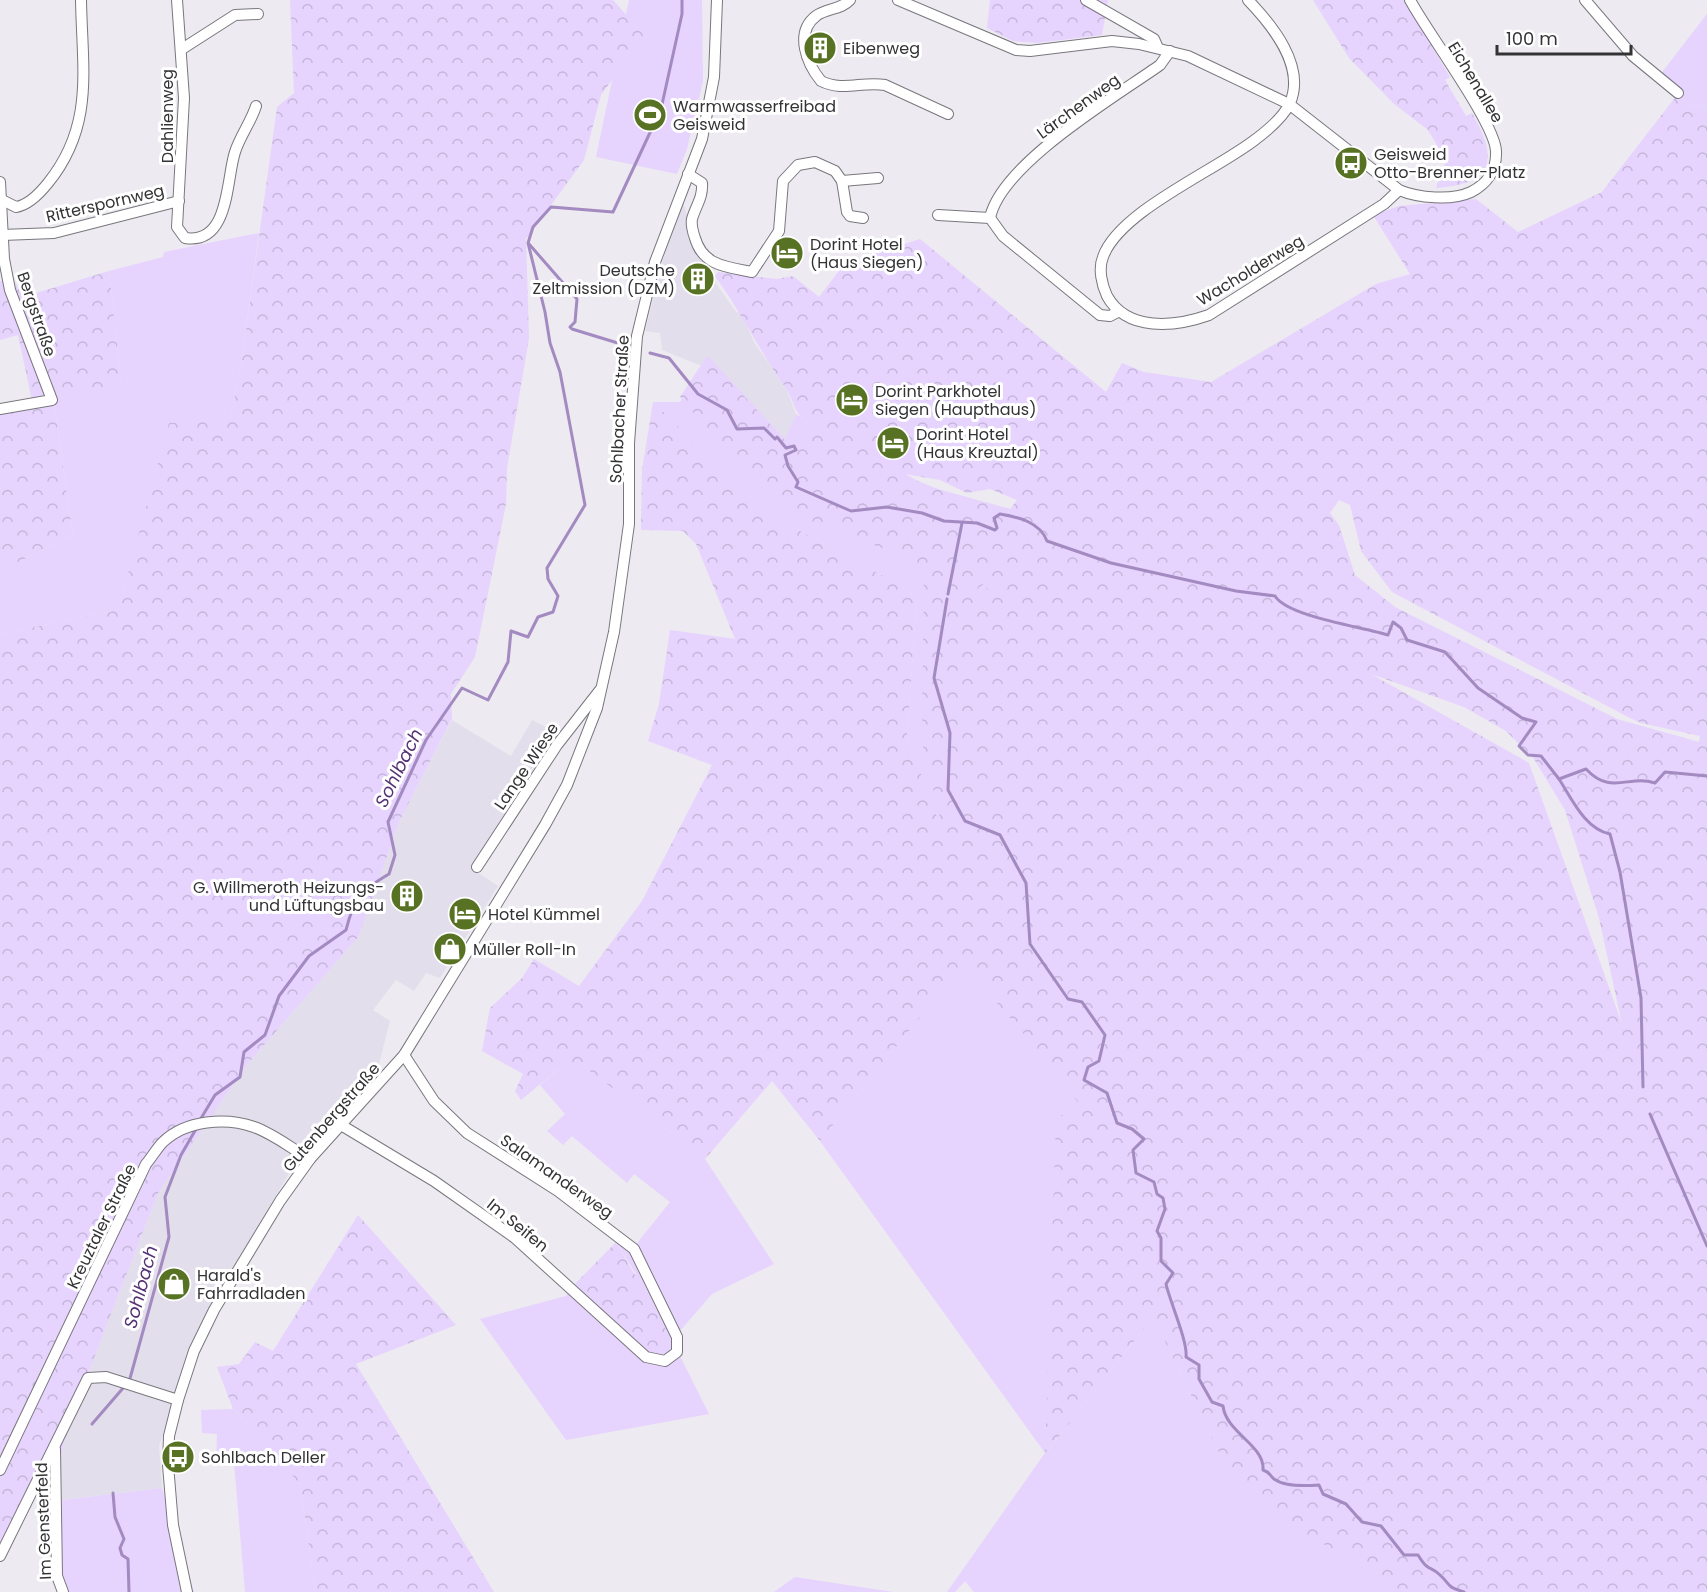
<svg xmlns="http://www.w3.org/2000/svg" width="1707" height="1592" font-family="Poppins,sans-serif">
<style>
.built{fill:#e3deeb}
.green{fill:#e6d3fe}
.forest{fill:url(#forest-crowns);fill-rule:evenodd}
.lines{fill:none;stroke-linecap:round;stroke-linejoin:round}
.stream{stroke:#a38ac0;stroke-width:3}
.minor-casing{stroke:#79777d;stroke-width:12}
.minor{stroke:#fff;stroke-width:10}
.labels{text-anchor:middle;stroke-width:6;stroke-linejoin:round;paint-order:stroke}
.poi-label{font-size:16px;fill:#333235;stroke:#fff;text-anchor:start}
.street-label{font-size:16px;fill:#333235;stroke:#fff}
.water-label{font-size:18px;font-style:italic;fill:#543274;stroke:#fff}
</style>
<defs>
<pattern id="forest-crowns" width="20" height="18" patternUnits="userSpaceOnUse" patternTransform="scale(1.5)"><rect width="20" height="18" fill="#e6d3fe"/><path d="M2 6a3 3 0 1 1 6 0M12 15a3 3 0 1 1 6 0" fill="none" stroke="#c6b6da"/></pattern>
</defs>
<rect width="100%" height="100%" fill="#edeaf1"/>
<g class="built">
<polygon points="680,194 706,270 737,313 740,311 754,342 786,388 796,414 785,439 708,357 702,366 662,350 660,333 645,331"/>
<polygon points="452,720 511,756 532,720 560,734 522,781 477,872 498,886 440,978 426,973 414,991 396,980 373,1010 390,1021 378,1068 315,1130 208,1309 159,1446 162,1488 61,1500 59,1464 70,1420 158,1193 246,1066 359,936 399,822"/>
</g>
<g class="green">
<polygon points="629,0 702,0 703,81 687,149 677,174 596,157"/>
<polygon points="1707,14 1707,107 1689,104 1656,80"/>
<polygon points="259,233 241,366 230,420 169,424 118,610 0,634 0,571 73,535 54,403 121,381 109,271 163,257 164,252"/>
<polygon points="708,356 785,439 796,414 894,471 940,490 1009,512 950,855 907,736 917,597 896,583 767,513 653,402 680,402"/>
<polygon points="963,964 1083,1101 1046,1453 1153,1317 1227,1469 1402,1592 974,1592 965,1581 955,1592 947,1592 1045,1453 820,1141"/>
<polygon points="567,1062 578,1062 705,1159 774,1264 712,1294 672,1340 709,1414 566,1440 480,1319 566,1296 573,1286 636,1274 616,1242 634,1247 670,1202 634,1174 627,1183 572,1136 563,1145 547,1131 565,1114 540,1085"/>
<polygon points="233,1409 276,1453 301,1487 315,1592 245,1592 234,1463 216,1461 217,1434 202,1433 201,1410"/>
<polygon points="48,1481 62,1500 162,1488 194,1592 66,1592 61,1576"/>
<polygon points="795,1577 893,1592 774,1592"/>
</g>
<g class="forest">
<polygon points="290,0 613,0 645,36 601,95 584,160 526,239 529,338 507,468 506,504 475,657 451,694 452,719 399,822 359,936 246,1066 158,1193 70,1420 59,1464 61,1500 49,1481 38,1486 0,1560 0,634 118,610 169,423 230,420 241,366 277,107 294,93"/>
<polygon points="990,0 1108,0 1102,35 1036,43 1013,41 987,28"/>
<path d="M1313 0H1405L1450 77 1445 80 1466 116 1472 113C1499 160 1494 184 1436 188L1446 160 1428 130 1393 103 1349 58Z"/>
<path d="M1677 95 1689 104 1707 107V1592H1395L1344 1554 1285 1526 1250 1498 1243 1484 1227 1469 1153 1317 1045 1454 1056 1119 1079 1104 1057 1072 963 964 820 1141 772 1081 705 1159 578 1062H567L521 1100 515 1091 523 1074 482 1051 490 1008 522 978 534 959 579 986 642 901 712 765 648 741 659 704 670 630 735 639 696 544 683 531 641 530 642 470 653 402 767 513 896 583 917 597 907 736 945 839 922 741 924 570 900 555 791 513 740 467 680 397 707 356 792 448 810 425C791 410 796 403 785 387 759 350 741 312 715 276L718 272 777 279 793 276 819 297 845 263 920 239 1106 392 1122 363 1144 372 1211 382 1376 284 1410 274 1373 215 1399 206 1476 199 1518 232 1602 192ZM905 474 940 480 967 493 990 489 1017 500 1010 509 927 486ZM1339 500 1350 505 1361 551 1392 592 1628 717 1641 723 1700 736 1699 742 1617 719 1395 607 1355 575 1339 525 1330 513ZM990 580 974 623 971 611 978 588ZM1371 674 1464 707 1506 731 1534 759 1565 810 1599 918 1622 1024 1529 763Z"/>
<polygon points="109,271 121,381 54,404 73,535 0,571 0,409 33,405 18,335 0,340 0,281 14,280 23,297"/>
<polygon points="358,1215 456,1325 356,1364 494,1592 315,1592 301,1487 276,1453 233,1409 217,1367 239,1364 255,1342 273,1351"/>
<polygon points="616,1242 672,1340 671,1349 665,1355 649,1355 573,1286"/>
</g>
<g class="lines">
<g class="stream">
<polyline points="529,244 577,299 575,322 570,327 572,329 621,344"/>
<path d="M650 353 669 358 698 394 727 410 737 429 764 428 775 439 777 437 786 448 794 446 796 450 785 455 788 466 798 482 796 487 851 511 887 507 922 513 944 521 977 523 995 530 997 528 994 518 1000 514C1018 517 1040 522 1047 541L1111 563 1236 591 1275 596C1288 617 1364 627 1388 635L1393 622 1401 628 1407 640 1445 652 1478 688 1522 718 1536 722 1519 746 1528 755 1541 756 1559 779 1586 769C1611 796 1629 774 1655 783L1665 772 1707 776"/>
<polyline points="948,594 962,523"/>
<path d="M947 599 934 678 950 733 948 790 965 821 1000 835 1026 883 1030 944 1068 999 1082 1002 1105 1035 1099 1061 1088 1067 1084 1080 1107 1093 1117 1123 1132 1129 1144 1139 1133 1150 1136 1173 1154 1182 1157 1194 1163 1198 1165 1209 1157 1231 1161 1238V1261L1173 1273 1166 1284C1170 1302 1188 1342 1186 1357L1199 1365V1379L1212 1402 1223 1406C1226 1433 1265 1445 1263 1470 1270 1472 1269 1475 1274 1479 1285 1487 1306 1486 1319 1485L1323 1494 1346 1504 1362 1522 1381 1526 1404 1555H1418C1429 1573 1430 1565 1440 1575 1452 1586 1445 1586 1464 1592"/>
<path d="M1559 779C1572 799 1585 829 1610 834L1620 872 1641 998 1643 1087"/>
<polyline points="1650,1114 1707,1246"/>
<path d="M200 1120 215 1095 240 1077 244 1052 265 1035 279 996 309 956 346 930C354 898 360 891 389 874L395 855 388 822 426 740 462 688 488 700 508 662 511 631 528 637 538 617 553 612 558 596 548 579 547 568 585 505 560 372 550 343 545 312 528 243 533 227 551 207 613 212 661 109 682 14V0"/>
<polyline points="129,1382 169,1237 165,1197 181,1155 196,1129"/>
<polyline points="92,1424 124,1387"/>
<polyline points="113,1493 115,1517 124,1539 120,1548 122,1555 128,1559 129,1592"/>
</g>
<defs>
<g id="minor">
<path d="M177 0 184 98 177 227 185 238C230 245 226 179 235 152 240 136 251 122 256 106"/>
<path d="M850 0C841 10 826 8 816 16 794 33 807 64 821 81 843 92 862 81 885 85L948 114"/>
<path d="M898 0 1016 50 1030 51 1112 41 1139 44 1188 56 1289 104 1399 190C1418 198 1452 201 1471 192 1487 184 1497 170 1496 151 1495 123 1427 32 1410 0"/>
<polyline points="1086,0 1154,39 1158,48"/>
<path d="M1248 0C1272 25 1306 66 1290 103 1283 118 1268 130 1256 139 1217 170 1119 211 1103 257 1098 269 1102 285 1107 296 1127 332 1175 327 1209 315L1384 204 1399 190"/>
<polyline points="1585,0 1633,56 1678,93"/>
<polyline points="182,49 235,15 258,14"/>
<path d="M688 174 702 183C703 198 696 205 692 219 691 224 693 233 695 238 703 266 727 267 752 272L779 231 783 181 798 165 815 162 835 171 842 181 847 212 850 216 863 218"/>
<polyline points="842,181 878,178"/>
<polyline points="0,182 4,259 10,290 52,400 0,409"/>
<path d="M2 200 16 207C29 205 40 193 48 183 95 125 82 68 81 0"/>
<path d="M938 215 990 218C1001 164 1115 97 1160 65L1170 51"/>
<polyline points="990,218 1003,236 1100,315 1110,316 1118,312"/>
<polyline points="2,235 54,233 179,201"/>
<polyline points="477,867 557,745 600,690"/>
<polyline points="341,1125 434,1181 515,1238 646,1357 665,1361 677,1352 677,1337 634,1249 558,1191 467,1133 434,1101 404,1055"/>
<polyline points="55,1449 57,1576 63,1592"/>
<path d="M0 1470 146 1164C152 1157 157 1148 163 1142 186 1120 226 1117 254 1127 274 1134 292 1149 310 1159"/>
<polyline points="0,1556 88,1378 106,1377 178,1400"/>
<polyline points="187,1592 173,1525 168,1465 169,1436 178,1400 194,1351 214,1310 280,1201 310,1159 404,1055 545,825 567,785 597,708 614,632 629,524 629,443 637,336 655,262 702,139 714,77 717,0"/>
</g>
</defs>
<use href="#minor" class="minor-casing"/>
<use href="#minor" class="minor"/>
</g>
<defs>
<symbol id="building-disc" viewBox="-11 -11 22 22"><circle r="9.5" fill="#587224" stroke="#fff"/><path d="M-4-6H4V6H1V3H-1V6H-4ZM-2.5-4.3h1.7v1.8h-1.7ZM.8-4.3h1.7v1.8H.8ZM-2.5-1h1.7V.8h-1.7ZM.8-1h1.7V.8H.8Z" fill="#fff"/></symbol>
<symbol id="stadium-disc" viewBox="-11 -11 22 22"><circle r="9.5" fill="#587224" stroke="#fff"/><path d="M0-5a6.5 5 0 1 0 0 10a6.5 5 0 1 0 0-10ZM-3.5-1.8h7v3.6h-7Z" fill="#fff"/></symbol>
<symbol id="bus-disc" viewBox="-11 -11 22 22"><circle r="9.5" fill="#587224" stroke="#fff"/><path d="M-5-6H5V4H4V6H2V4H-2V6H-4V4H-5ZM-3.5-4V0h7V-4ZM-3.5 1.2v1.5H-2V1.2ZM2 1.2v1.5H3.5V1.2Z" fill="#fff"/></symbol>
<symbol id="hotel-disc" viewBox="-11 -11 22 22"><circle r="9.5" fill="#587224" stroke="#fff"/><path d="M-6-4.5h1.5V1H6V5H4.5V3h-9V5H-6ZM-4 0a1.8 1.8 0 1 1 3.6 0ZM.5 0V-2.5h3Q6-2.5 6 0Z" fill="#fff"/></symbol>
<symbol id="shop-disc" viewBox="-11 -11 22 22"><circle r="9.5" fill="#587224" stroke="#fff"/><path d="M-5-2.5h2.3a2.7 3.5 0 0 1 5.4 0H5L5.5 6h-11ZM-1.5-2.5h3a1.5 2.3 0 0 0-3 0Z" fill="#fff"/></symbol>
</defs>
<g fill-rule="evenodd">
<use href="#building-disc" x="801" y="29" width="38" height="38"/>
<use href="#stadium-disc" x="631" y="96" width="38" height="38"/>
<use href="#bus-disc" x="1332" y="144" width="38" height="38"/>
<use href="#hotel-disc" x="768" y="234" width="38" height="38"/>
<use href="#building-disc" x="679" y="260" width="38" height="38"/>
<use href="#hotel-disc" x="833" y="381" width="38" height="38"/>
<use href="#hotel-disc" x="874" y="424" width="38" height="38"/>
<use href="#building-disc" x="388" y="877" width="38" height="38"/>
<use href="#hotel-disc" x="446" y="895" width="38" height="38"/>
<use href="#shop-disc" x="431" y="930" width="38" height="38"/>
<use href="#shop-disc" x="155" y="1265" width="38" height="38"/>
<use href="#bus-disc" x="159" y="1438" width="38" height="38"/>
</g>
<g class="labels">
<g class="poi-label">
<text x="843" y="54">Eibenweg</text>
<text x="673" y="112">Warmwasserfreibad<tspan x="673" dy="18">Geisweid</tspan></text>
<text x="1374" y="160">Geisweid<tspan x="1374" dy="18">Otto-Brenner-Platz</tspan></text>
<text x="810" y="250">Dorint Hotel<tspan x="810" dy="18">(Haus Siegen)</tspan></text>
<text x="675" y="276" text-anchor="end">Deutsche<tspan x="675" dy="18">Zeltmission (DZM)</tspan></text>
<text x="875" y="397">Dorint Parkhotel<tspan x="875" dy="18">Siegen (Haupthaus)</tspan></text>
<text x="916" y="440">Dorint Hotel<tspan x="916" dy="18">(Haus Kreuztal)</tspan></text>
<text x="384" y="893" text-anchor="end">G. Willmeroth Heizungs-<tspan x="384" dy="18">und Lüftungsbau</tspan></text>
<text x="488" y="920">Hotel Kümmel</text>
<text x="473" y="955">Müller Roll-In</text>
<text x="197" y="1281">Harald's<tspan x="197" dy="18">Fahrradladen</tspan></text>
<text x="201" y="1463">Sohlbach Deller</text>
</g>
<g class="street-label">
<text transform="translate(1476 82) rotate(59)" y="6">Eichenallee</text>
<text transform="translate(1078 106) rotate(-36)" y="6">Lärchenweg</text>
<text transform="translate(167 116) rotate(-90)" y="6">Dahlienweg</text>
<text transform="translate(105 203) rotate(-13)" y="6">Ritterspornweg</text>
<text transform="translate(1250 270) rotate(-31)" y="6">Wacholderweg</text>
<text transform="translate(37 314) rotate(71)" y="6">Bergstraße</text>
<text transform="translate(619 409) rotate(-87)" y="6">Sohlbacher Straße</text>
<text transform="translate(526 766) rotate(-56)" y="6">Lange Wiese</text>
<text transform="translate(331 1117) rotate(-49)" y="6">Gutenbergstraße</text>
<text transform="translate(557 1176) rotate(35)" y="6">Salamanderweg</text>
<text transform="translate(518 1225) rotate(39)" y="6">Im Seifen</text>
<text transform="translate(101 1226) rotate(-64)" y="6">Kreuztaler Straße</text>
<text transform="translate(43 1521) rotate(-92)" y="6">Im Gensterfeld</text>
</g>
<g class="water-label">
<text transform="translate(399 768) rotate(-64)" y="6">Sohlbach</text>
<text transform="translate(141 1287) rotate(-75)" y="6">Sohlbach</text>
</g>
</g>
<path d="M1497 45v9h134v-9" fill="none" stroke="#333235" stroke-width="3"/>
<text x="1506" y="45" font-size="18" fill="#333235" stroke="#ffffff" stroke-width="4.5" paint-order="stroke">100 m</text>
</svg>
